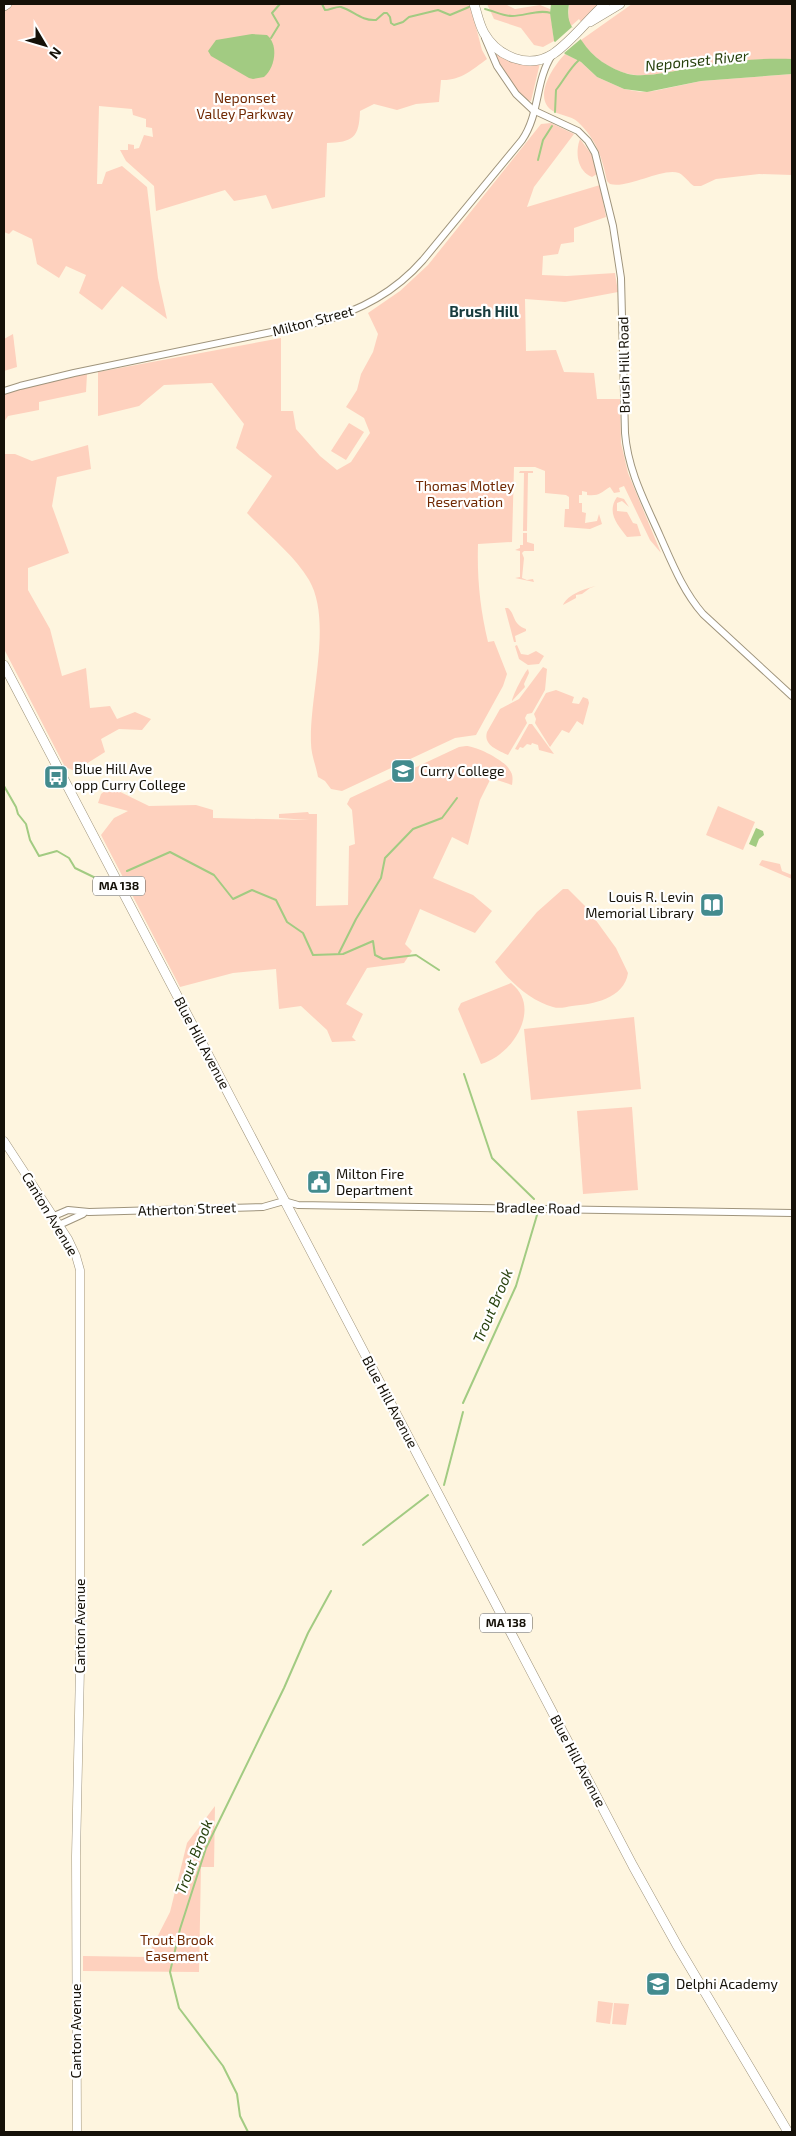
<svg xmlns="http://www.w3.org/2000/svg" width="796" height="2136" font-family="'Exo 2',sans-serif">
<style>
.green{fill:#fed1be}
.water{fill:#a2cb82}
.pier{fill:#fef5df}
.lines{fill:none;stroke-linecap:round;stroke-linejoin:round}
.stream{stroke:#a2cb82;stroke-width:2}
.tertiary-casing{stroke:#9f947c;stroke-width:8}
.secondary-casing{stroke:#9f947c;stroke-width:9}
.primary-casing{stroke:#9f947c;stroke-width:10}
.trunk-casing{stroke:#9f947c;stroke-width:10}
.tertiary{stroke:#fff;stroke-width:6}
.secondary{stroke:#fff;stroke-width:8}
.primary{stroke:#fff;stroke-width:9}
.trunk{stroke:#fff;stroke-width:9}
.labels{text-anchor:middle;stroke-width:4.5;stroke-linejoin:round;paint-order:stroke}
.shield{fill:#fff;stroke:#5b5852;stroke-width:1}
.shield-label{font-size:12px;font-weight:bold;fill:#151108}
.park-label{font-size:14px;fill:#702903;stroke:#fff}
.street-label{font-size:14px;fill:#151108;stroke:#fff}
.poi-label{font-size:14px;fill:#151108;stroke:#fff;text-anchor:start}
.water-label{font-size:15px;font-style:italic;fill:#27410d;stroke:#fff}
.neighbourhood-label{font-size:15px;font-weight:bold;fill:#183b3d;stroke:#fff}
</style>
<rect width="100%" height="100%" fill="#fef5df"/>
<g class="green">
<path d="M4 4H470L482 50 487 59C472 70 460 81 441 80L439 102 416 104 397 110 374 104 360 111C359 138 353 142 327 143L325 197 272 209 266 195 234 201 225 190 156 211 154 186 126 161 120 150H128V144L134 145V149L139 148 144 135 153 137 152 128 146 127V119L133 115 132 109 99 106 97 184H102L106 172 122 166 147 187 158 278 167 319 122 286 102 310 79 293 86 275 66 266 59 278 37 264 32 239 13 230 9 234 4 232Z"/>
<polygon points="487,4 505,4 515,9 540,5 550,9 554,41 543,47 534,45 521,28 494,19"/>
<polygon points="569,4 600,4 581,22 579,19 570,27 568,22"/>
<path d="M632 4H792V59C766 59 739 60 712 64 689 67 651 79 629 74 610 70 591 56 581 40Z"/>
<path d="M493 53C513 60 516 68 540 63L531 101C516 99 499 66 493 53Z"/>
<path d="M565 54 581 62 597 77 624 89 641 92 654 91 701 81 792 74V175L759 174 716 179 701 186H694C689 183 685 176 679 173 663 167 628 189 610 184L607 181C602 157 596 139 578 122 571 115 558 116 550 109 534 95 554 65 565 54Z"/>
<path d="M551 123 574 134 534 187 527 207 600 185 606 217 574 228V242L561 244 558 254 543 256 542 275 567 276 615 273 618 292 565 302 525 299 526 351 556 350 564 372 594 373 597 399H620L621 443 628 473 661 553 650 540 624 486 619 488 620 492 614 493 610 487C600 493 600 496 587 495V492L582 491V495H579V503H582V512L586 513 585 523 597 521 599 514 602 524 590 529 564 527 565 509H569V497L566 495 545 493V471L535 467H514L512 542 478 544C477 579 480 608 488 642L494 641 507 674 503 686 476 735 455 738 342 791 331 789 325 781 318 777C316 766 311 754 311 743 309 697 333 621 309 580 294 555 267 534 247 513L272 476 236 448 244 424 212 383 164 385 139 406 98 416V372L281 338V411H293L296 429 320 456 337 470 351 462 370 433 364 418 346 407 357 390 361 374 373 352 378 334 368 313 400 291 428 265 541 124Z"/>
<path d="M580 139 592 155 597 174 592 177C577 171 575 152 580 139Z"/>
<polygon points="13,334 17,367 4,371 4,339"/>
<polygon points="87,374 86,392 39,402 39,410 8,416 4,422 4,394 42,383"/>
<polygon points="349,423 364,432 346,460 331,451"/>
<polygon points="88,445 91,469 57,477 52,506 69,553 28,568 28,590 50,629 62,676 86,668 90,708 110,706 117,719 135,712 151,719 142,730 119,729 101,739 105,752 75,771 65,767 4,649 4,454 15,454 32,461"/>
<polygon points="520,471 533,471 533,473 528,473 527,531 523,531 524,473 519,473"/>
<path d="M617 497 624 499 629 507 622 501 617 503V511L627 512 633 523 637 524 641 536 627 537C618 525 606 513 617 497Z"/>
<polygon points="523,533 527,533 527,542 534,544 534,551 524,551 522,553 524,558 522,578 527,580 533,579 534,582 515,578 520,577 520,551 515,550 520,548 520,545 523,545"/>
<path d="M596 586 590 588 582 594 576 595V598L563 605C567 595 586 588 596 586Z"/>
<path d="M505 608H508C516 615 512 624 526 629V631L515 636 516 642H514Z"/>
<polygon points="517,645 521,654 528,655 536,651 544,656 539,664 528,665 519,659 515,646"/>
<path d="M543 667 547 669 545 690 532 713 527 714 525 718 527 723 508 755C498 750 483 745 487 732L500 709 519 699Z"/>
<path d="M528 669 529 673 524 684 525 687 512 701C512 697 524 673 528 669Z"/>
<polygon points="556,690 574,697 572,703 579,704 583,697 588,699 589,703 583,725 577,721 569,733 562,730 550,747 535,723 536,719 534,714 546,693"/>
<polygon points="529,724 532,724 554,754 539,750 538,745 532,743 531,745 527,744 523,748 520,747 518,750 515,749"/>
<path d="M466 746C476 746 504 760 509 769 513 774 513 778 512 785L491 778 480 800 468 845 452 837 433 878 473 895 492 911 475 933 420 909 405 944 412 951 404 963 367 968 346 1004 363 1014 352 1037 356 1041 332 1042 327 1030 301 1006 279 1009 276 969 233 973 180 987 101 835 114 818 128 811 98 803 101 794 110 787 149 806 196 805 213 810V818L309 820 279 818V814L308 812 309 814H317L316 906 348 905 349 846 355 844 352 810 347 804 350 798 459 747Z"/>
<polygon points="718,806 755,822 743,850 706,835"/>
<polygon points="762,860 780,864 782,871 792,875 792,879 759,865"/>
<path d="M563 889H568L587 908 616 948 628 973C624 999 593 1004 572 1006 566 1007 559 1009 553 1007 530 1001 508 980 495 962L537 912Z"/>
<path d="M511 983C543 1008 512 1056 481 1064L458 1009 461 1003Z"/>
<polygon points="634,1017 641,1089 531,1100 524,1029"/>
<polygon points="632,1107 638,1190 583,1194 577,1111"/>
<polygon points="215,1806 214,1867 201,1867 199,1972 83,1971 83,1956 147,1957 170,1912 187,1843"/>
<polygon points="598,2001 613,2003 610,2024 596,2022"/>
<polygon points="614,2003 629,2004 626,2025 612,2024"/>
</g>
<g class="water">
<path d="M551 4H569C566 24 572 26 582 41 592 57 610 69 628 74 650 79 689 67 712 64 737 60 767 58 792 59V74L701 81 647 92 624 89 597 77 581 62 565 54 554 41 550 13Z"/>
<path d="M252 34 267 35C279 45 275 68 264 77L253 79 249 78 211 56 208 51 216 40Z"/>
<polygon points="756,828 763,831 764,835 759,839 756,847 749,844"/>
</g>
<polygon class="pier" points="572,27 582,38 563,54 554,43"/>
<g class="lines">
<g class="stream">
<path d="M322 4 325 10C330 10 336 6 341 7 354 11 361 21 376 20L384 13H387L390 17 391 23 394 25 403 22 409 17 438 10 450 15 469 7"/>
<path d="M485 9C494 11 503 16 512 16 525 16 538 9 551 13"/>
<polyline points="271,38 279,25 272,13 280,4"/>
<path d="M555 112 556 90C564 80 569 69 579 60"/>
<polyline points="538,160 543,140 552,126"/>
<polyline points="4,786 16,807 18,814 26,824 30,840 39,856 57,851 69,858 75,868 106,883"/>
<polyline points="127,871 170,852 214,875 233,899 252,890 276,900 287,922 303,933 313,955 343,954 373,941 375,955 383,959 416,955 439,970"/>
<polyline points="339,953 356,919 381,878 385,858 413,829 442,818 457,798"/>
<polyline points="464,1074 492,1158 534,1199"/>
<polyline points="463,1403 516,1286 537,1215"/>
<polyline points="444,1485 463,1412"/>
<polyline points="363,1545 428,1495"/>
<polyline points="248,2132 240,2116 237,2094 223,2066 179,2008 170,1972 180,1929 206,1848 284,1688 308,1633 331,1591"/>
</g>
<defs>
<g id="tertiary">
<path d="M485 38 497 66 516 94 533 110 578 131 588 141 595 153 613 226 621 278 625 433C628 471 645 502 660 536 672 563 683 591 703 614L792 696"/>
<path d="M4 391 20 386 74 373 320 322C361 310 395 292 423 260L522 140C540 114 535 81 552 55"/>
<polyline points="54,1216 68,1210 89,1212 263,1207 284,1201 298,1205 792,1213"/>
<polyline points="59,1225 83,1214"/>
</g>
<polyline id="secondary" points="4,1141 68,1239 76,1256 80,1270 80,1668 76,1856 77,2132"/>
<g id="primary">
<path d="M474 4C477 13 479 24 484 33 497 56 528 70 553 54 573 40 587 20 605 4"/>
<polyline points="4,6 7,4"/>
<polyline points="590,22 620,4"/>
</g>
<polyline id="trunk" points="4,665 633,1866 678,1947 788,2132"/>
</defs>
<use href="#tertiary" class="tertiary-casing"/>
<use href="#secondary" class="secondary-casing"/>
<use href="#primary" class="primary-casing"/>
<use href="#trunk" class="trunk-casing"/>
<use href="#tertiary" class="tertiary"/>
<use href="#secondary" class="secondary"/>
<use href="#primary" class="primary"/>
<use href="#trunk" class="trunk"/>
</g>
<defs>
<symbol id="university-square" viewBox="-11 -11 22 22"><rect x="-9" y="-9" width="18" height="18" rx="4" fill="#438b8e" stroke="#fff"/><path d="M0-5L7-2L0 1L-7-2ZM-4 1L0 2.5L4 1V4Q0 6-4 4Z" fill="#fff"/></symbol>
<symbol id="bus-square" viewBox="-11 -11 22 22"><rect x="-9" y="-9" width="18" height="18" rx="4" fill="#438b8e" stroke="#fff"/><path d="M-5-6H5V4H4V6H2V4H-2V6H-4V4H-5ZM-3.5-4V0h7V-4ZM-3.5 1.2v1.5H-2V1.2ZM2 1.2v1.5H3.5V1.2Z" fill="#fff"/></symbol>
<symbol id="library-square" viewBox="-11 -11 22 22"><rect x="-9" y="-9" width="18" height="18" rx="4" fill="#438b8e" stroke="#fff"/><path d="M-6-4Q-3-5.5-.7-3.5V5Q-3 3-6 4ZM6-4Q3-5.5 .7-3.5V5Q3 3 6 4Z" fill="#fff"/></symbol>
<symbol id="civic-square" viewBox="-11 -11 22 22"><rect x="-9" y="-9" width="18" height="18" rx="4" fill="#438b8e" stroke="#fff"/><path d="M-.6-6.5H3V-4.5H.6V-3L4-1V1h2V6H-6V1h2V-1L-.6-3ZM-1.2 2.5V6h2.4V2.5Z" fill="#fff"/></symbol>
<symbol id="school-square" viewBox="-11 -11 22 22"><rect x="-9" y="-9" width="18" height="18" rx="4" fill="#438b8e" stroke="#fff"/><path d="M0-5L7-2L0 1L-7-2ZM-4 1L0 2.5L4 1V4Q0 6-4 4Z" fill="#fff"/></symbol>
</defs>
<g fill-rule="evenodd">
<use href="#university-square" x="389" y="757" width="28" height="28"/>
<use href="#bus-square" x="42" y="763" width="28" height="28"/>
<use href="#library-square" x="698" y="891" width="28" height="28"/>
<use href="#civic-square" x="305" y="1168" width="28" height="28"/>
<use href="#school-square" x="644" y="1970" width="28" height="28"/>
</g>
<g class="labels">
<g class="shield">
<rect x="93" y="876.5" width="52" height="19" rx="4"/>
<rect x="480" y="1613.5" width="52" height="19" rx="4"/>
</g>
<g class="shield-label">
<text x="119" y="890">MA 138</text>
<text x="506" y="1627">MA 138</text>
</g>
<g class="park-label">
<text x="245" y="103">Neponset<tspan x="245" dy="16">Valley Parkway</tspan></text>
<text x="465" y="491">Thomas Motley<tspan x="465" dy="16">Reservation</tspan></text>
<text x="177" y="1945">Trout Brook<tspan x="177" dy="16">Easement</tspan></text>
</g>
<g class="street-label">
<text transform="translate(313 321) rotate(-15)" y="5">Milton Street</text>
<text transform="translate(624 365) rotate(-91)" y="5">Brush Hill Road</text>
<text transform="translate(202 1043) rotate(62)" y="5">Blue Hill Avenue</text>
<text transform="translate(538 1208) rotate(1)" y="5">Bradlee Road</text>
<text transform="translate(187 1209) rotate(-2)" y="5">Atherton Street</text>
<text transform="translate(50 1214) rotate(59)" y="5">Canton Avenue</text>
<text transform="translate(390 1402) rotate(62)" y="5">Blue Hill Avenue</text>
<text transform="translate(80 1626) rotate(-90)" y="5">Canton Avenue</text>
<text transform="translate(578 1761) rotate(62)" y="5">Blue Hill Avenue</text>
<text transform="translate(76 2031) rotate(-90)" y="5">Canton Avenue</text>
</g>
<g class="poi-label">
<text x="74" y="774">Blue Hill Ave<tspan x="74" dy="16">opp Curry College</tspan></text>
<text x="420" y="776">Curry College</text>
<text x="694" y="902" text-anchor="end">Louis R. Levin<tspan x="694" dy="16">Memorial Library</tspan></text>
<text x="336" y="1179">Milton Fire<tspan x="336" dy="16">Department</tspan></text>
<text x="676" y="1989">Delphi Academy</text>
</g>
<g class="water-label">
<text transform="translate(697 61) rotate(-6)" y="5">Neponset River</text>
<text transform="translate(493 1306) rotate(-67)" y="5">Trout Brook</text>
<text transform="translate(194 1857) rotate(-69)" y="5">Trout Brook</text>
</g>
<g class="neighbourhood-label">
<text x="484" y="317">Brush Hill</text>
</g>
</g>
<rect width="796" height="2136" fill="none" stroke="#151108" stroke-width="10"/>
<g transform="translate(45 45) rotate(128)" stroke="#ffffff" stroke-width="4" paint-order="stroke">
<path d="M0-4L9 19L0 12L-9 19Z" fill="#151108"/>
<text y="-8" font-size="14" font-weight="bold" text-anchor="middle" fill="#151108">N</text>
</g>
</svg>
